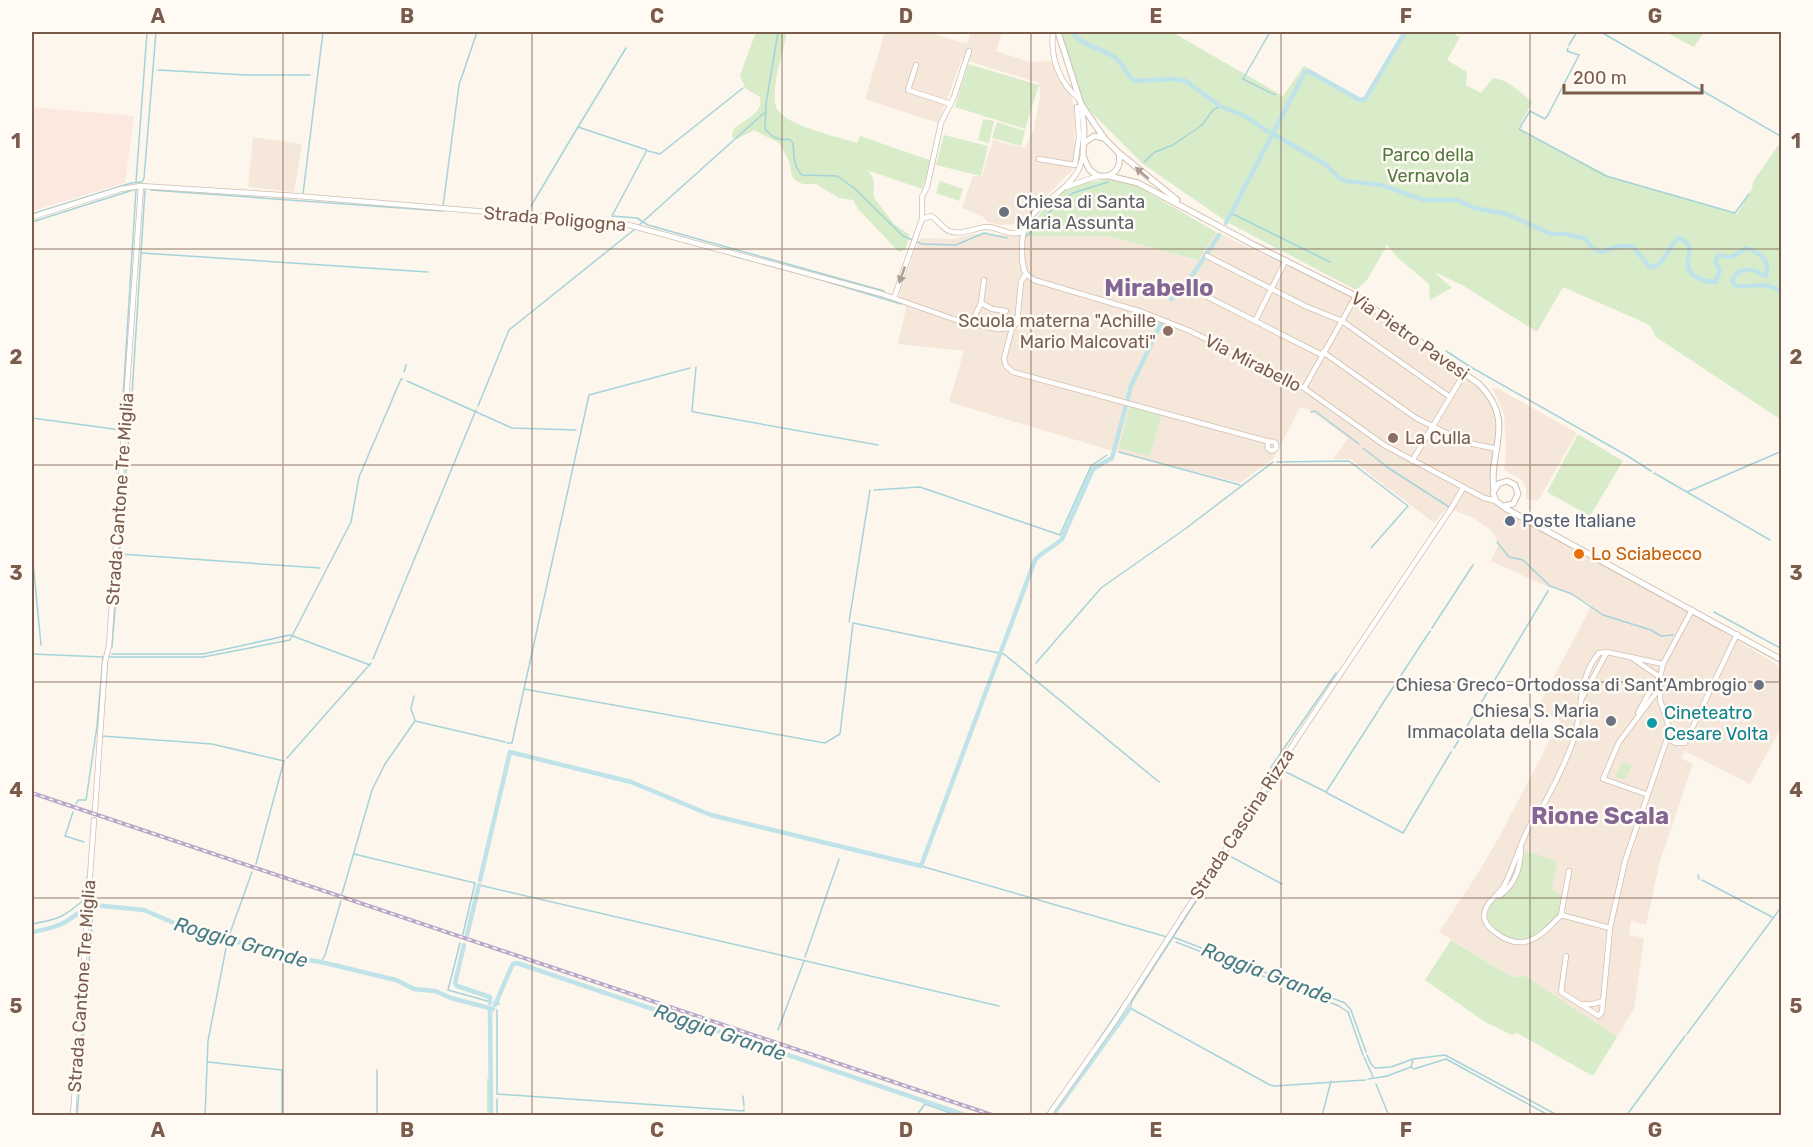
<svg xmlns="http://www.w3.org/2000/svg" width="1813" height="1147" font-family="Rubik,sans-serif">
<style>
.residential{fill:#f5e8da}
.commercial{fill:#fde8e0}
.green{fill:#d8ecc9}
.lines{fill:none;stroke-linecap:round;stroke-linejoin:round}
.stream{stroke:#a5d3da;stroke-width:1.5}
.canal{stroke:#bfe3e8;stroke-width:4.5}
.minor-casing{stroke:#d1beb0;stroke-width:6}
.tertiary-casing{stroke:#d1beb0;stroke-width:7}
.minor{stroke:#fff;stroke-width:4.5}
.tertiary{stroke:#fff;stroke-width:5}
.rail-casing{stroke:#b9a8c9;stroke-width:4}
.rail{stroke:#fffaf3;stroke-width:1.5;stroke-dasharray:4.5;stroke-linecap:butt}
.oneway{fill:#af9d94}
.grid{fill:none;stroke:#7a5c4d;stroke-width:1.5;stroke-opacity:0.55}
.worship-dot{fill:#6b7280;stroke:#fffaf3;stroke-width:2}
.education-dot{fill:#8d6e63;stroke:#fffaf3;stroke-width:2}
.service-dot{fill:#5c6f8a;stroke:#fffaf3;stroke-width:2}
.food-dot{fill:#e8710a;stroke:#fffaf3;stroke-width:2}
.culture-dot{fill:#0f9aa8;stroke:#fffaf3;stroke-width:2}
.labels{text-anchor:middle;stroke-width:5;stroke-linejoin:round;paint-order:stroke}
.park-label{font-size:18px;fill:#537a41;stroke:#fffaf3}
.worship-label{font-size:18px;fill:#5b616d;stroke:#fffaf3;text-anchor:end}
.street-label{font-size:18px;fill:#7a5c4d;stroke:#fffaf3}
.education-label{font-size:18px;fill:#785e54;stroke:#fffaf3;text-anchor:end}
.service-label{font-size:18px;fill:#4e5e75;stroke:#fffaf3;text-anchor:start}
.food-label{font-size:18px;fill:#c56008;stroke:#fffaf3;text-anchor:start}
.culture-label{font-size:18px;fill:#0d838f;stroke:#fffaf3;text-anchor:start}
.water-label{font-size:20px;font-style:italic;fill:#437c86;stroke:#fffaf3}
.district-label{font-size:24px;font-weight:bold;fill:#846695;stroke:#fffaf3}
.neatline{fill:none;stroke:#7a5c4d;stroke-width:2}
.grid-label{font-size:20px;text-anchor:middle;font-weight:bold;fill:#7a5c4d}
</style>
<rect width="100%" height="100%" fill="#fdf6ec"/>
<g class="residential">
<polygon points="885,32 927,32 967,44 971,32 1002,32 996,51 1029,62 1051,61 1070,93 1075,108 1074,168 1019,224 1000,225 988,222 983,217 962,208 973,176 982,176 993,140 1025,148 1034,129 1040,97 1039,83 962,59 938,123 865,99"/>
<polygon points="253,137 302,144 294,192 248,187"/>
<polygon points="1216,232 1350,296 1482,390 1494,412 1496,438 1490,502 1695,615 1781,667 1781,728 1750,784 1685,751 1681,758 1693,764 1660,861 1646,925 1631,921 1629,935 1644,938 1634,1009 1617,1037 1525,976 1512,977 1439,932 1477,875 1499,837 1560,721 1538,707 1592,605 1563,590 1546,586 1491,561 1499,543 1491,530 1472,517 1447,508 1434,523 1350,459 1333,459 1348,438 1308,409 1300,408 1273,459 1240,483 1106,449 949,402 964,351 898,344 906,308 898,297 920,238 953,239 973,234 1108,236 1197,260"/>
<polygon points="1492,388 1497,388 1577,433 1538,501 1526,499 1526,489 1522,480 1504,470 1506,451 1504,413"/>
</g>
<polygon class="commercial" points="32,107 134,116 125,183 32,211"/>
<g class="green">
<path d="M756 32H787C784 48 769 95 777 109 787 126 839 137 857 143L860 136 932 161 922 189 867 170C878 181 872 184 874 197 874 198 892 221 894 224 899 228 905 231 910 235L905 250 899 252 858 209 853 200 839 198 816 184H803L796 181 792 176 789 161 779 143 754 130 737 139 732 137 733 130C744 119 764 114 760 97L745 88 740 75Z"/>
<path d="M1060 32H1172L1283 96 1304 66 1366 101 1406 32H1450L1460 37 1447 60 1467 72 1466 85 1481 93 1493 78C1507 79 1520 92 1532 102L1518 129 1613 178 1737 214 1752 189 1753 182 1781 141V420L1656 337 1650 325 1563 287 1537 332 1462 285 1434 272 1452 288 1430 300 1429 284 1399 259 1387 245 1367 280 1356 290 1227 222 1143 164 1085 106Z"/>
<polygon points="1665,32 1704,32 1694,47"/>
<polygon points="968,64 1039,85 1025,129 955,107"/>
<polygon points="983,119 994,121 989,143 978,140"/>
<polygon points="997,122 1025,131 1021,146 992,138"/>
<polygon points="944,135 988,146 981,176 936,165"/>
<path d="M1108 179 1132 183 1216 232 1198 260 1108 236H1024C1033 220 1058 191 1075 185 1085 182 1098 181 1108 179Z"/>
<polygon points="940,181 963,189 959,201 936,193"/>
<polygon points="1130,406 1161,415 1150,456 1119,448"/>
<polygon points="1578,434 1623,461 1590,516 1547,492"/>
<polygon points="1622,761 1632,765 1625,780 1615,777"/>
<path d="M1526 851 1557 861 1552 889 1562 895C1561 900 1561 909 1559 913 1556 919 1532 939 1527 940 1513 943 1487 933 1487 916 1486 901 1506 896 1514 886 1521 876 1520 862 1526 851Z"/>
<polygon points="1451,940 1512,977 1525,976 1617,1037 1593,1076 1517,1033 1512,1035 1485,1022 1425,980"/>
<polygon points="487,1078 492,1083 493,1115 487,1115"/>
</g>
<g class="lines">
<g class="stream">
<path d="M778 32 766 104 765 129C772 137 778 141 789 139L793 143C794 155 793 166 802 175L837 176 854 188 903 236 922 244 956 245 984 233 1007 238"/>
<polyline points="1270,32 1243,79 1275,95"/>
<polyline points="1601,32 1782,137"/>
<polyline points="1569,45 1577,32"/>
<polyline points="1568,48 1567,51 1579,55 1548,115 1545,119 1530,111 1519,129 1606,176 1735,213 1749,194"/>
<polyline points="158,70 246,75 310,75"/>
<polyline points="578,127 626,48"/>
<polyline points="648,151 660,154 743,88"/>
<polyline points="1144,162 1155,152 1173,145 1202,125 1213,110 1220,106"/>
<polyline points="136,182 147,32"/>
<polyline points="151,190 443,211"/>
<polyline points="303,194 323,32"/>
<polyline points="443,206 459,85 477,32"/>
<polyline points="531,206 578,127 647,150 612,216 637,218 648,225 884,291"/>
<polyline points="1231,213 1330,262"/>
<polyline points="32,214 131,183 142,182 144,178 156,32"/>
<polyline points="32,222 136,189 121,430 32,418"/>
<polyline points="638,226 764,113"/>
<polyline points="1025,238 1058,203 1073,193 1108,182"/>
<polyline points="142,253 428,272"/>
<polyline points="733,256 752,261"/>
<polyline points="815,278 901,304"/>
<polyline points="1446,351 1469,366 1626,455 1651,471"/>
<polyline points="696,367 692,411 694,412 878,445"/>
<polyline points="404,372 406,365"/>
<polyline points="407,381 512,428 576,430"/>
<polyline points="478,406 509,330 635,229"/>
<polyline points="1311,412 1315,411 1359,444"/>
<polyline points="1363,448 1387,467 1449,507"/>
<polyline points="1119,452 1240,485"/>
<polyline points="1277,462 1349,461 1408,506 1371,548"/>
<polyline points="1654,473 1687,492 1782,451"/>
<polyline points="874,490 920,487 1060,535 1091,466 1107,455"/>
<polyline points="1687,492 1770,540"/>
<polyline points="1497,542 1509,557 1523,560 1550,586 1572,594 1603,615 1651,630 1661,636 1673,635"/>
<polyline points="32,551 41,645"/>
<polyline points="120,554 320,568"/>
<polyline points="1714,612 1782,649"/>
<polyline points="849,622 870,490"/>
<polyline points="1432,628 1473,565"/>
<polyline points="112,647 131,410 145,190"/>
<polyline points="32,654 103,657 97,726 86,800 78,800 76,804"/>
<polyline points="112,654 203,654 290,635 370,665"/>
<polyline points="109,657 203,657 290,640 351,522 359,477 401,379 403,379"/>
<polyline points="373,659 476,410"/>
<polyline points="1036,663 1101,588 1185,529 1273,462"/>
<polyline points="106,683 107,664"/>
<polyline points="524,689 825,743 840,734 853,623 1004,654 1159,782"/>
<polyline points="414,696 411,709 415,720"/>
<polyline points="1379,709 1430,631"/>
<polyline points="102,736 212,744 284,761 256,864"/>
<polyline points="507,743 512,743 589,395 690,368"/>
<polyline points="1454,748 1548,591"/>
<polyline points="287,758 371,663"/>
<polyline points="1327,793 1403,833 1451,752"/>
<polyline points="73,812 65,836 84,842"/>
<polyline points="354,854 475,883 463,934"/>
<polyline points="1219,856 1271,775 1271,767 1336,673"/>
<polyline points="921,866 1167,937"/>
<polyline points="1698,875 1699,879"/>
<polyline points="1702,880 1772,917"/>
<polyline points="1282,884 1226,854 1282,770 1326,792 1378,711"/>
<polyline points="479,885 999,1006"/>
<polyline points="342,894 372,790 385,764 415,721 505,742"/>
<path d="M32 924C60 919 64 917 86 898L87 877"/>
<polyline points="230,933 252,872"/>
<polyline points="1173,937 1223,859"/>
<polyline points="1176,942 1339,1006 1348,1012 1363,1055"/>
<polyline points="460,943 448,990 491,1002"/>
<polyline points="805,957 839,859"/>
<polyline points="321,962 325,955 341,901"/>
<polyline points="494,1003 499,1004"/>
<polyline points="497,1010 497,1094 744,1111 744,1109"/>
<polyline points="778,1030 804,961"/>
<polyline points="1687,1034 1782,906"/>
<polyline points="1096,1044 1127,998"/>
<polyline points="1367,1055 1371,1064 1375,1068 1391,1067 1413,1059 1445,1055 1559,1116"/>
<polyline points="1364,1057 1373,1077"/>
<polyline points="208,1062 282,1070 282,1116"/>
<polyline points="1411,1067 1414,1069 1446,1059 1550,1116"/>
<polyline points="1368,1079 1387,1076 1411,1067 1413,1060"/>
<polyline points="1365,1080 1275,1086 1270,1085 1130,1008 1132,1001 1173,937 1345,1003 1351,1010 1366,1052"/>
<polyline points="1376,1084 1389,1116"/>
<polyline points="743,1096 744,1106"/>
<polyline points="497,1099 497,1116"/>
<polyline points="77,1116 93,913"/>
<polyline points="205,1116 208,1041 227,943"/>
<polyline points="377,1116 377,1070"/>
<polyline points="916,1116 925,1104 959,1116"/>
<polyline points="1322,1116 1331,1081"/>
<polyline points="1626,1116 1685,1036"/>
</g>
<g class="canal">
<path d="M1072 32C1082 46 1098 47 1113 56 1124 63 1125 75 1135 81L1173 79 1186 81 1220 106 1245 116 1269 132"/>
<path d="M1275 135 1325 164 1339 178 1346 181 1381 185 1424 200H1457L1474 208 1507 214 1551 234H1565L1586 239 1591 247 1600 252C1614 249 1618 244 1633 247L1649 266 1654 267C1667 261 1668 245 1679 238 1697 246 1686 253 1688 267 1690 278 1707 282 1716 282L1720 269 1716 264V258L1719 255C1732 260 1735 255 1746 248 1760 253 1771 260 1766 276 1761 275 1757 270 1752 270 1742 269 1735 272 1732 281L1736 286C1755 288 1764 280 1782 292"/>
<polyline points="1226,223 1305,72 1308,71 1360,100 1365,99 1405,32"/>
<polyline points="1188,282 1219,235"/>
<polyline points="1171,299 1183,288"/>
<path d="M480 880 510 752 631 782 711 815 921 866 1035 560C1043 551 1054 547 1062 539L1093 469 1112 458 1131 386 1162 321"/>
<polyline points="93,905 144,910 181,926 245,944 269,954 321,962 396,980 414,989 435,991 451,998 493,1009"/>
<path d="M32 932C59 927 66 924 88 905"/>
<polyline points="467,935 479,885"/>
<polyline points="464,945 455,983 457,986 490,997 490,1003"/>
<polyline points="495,1005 511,968 513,964 517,963 968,1116"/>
<polyline points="490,1010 491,1116"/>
<polyline points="1052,1116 1130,1008"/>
</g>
<defs>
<g id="minor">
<path d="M1053 32C1050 58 1059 83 1080 100"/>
<polyline points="916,65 908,90 951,104"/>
<polyline points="1039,159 1075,165 1079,136 1077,107"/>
<polyline points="1066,187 1098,176"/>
<polyline points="32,217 121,189 141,186 297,196 525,215 629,225 882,294 962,322 998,329 1012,328 1017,323 1021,282 1026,274"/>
<polyline points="922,219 922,197 927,187 941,123 954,97 969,51"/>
<polyline points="1207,256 1305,306 1342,321 1450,397"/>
<polyline points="1026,274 1034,280 1142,312 1190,331 1304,388 1384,445 1484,498 1496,501"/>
<path d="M1026 274C1022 267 1022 259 1022 251 1020 205 1055 205 1076 174 1080 169 1081 162 1083 156"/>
<polyline points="1186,286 1322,355"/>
<path d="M894 298 922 219 931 216C938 220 942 228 949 231 961 236 974 228 986 227 999 226 1006 237 1022 232"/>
<polyline points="981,303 992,309 1006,311"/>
<polyline points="1255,321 1286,260"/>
<polyline points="971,324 981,303 984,280"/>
<polyline points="1012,328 1004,359 1006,366 1013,372 1270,442"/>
<polyline points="1323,352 1416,418 1464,442 1497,449"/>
<polyline points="1304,388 1356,296"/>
<circle cx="1272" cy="446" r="4.5"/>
<polyline points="1412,461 1464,374"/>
<polyline points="1632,658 1660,677"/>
<polyline points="1581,700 1607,652"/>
<polyline points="1638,713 1655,682 1660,677"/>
<polyline points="1668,739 1676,743 1685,743 1737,634"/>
<polyline points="1646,794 1603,779 1619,742 1659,689"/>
<polyline points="95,811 105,662 109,646 141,186"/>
<path d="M1499 896C1516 884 1520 869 1521 849"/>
<path d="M1561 915C1541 936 1524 954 1496 933 1490 929 1484 923 1484 915 1485 902 1498 896 1504 886 1514 867 1519 846 1529 827 1533 819 1539 812 1544 804 1554 786 1563 767 1571 747 1585 714 1575 681 1599 653L1607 652 1663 664"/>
<polyline points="1561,915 1610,928"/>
<polyline points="1561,915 1569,871"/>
<polyline points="1566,956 1561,992 1599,1016 1602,1012 1610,928 1625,861 1670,730 1660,700 1660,677 1663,664 1692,610"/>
<polyline points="1580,1004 1593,1004 1603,1001"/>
<polyline points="73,1116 94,820"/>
<polyline points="1048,1116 1113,1024 1298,737 1452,507 1463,488"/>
</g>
<g id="tertiary">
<path d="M1058 32 1081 104 1084 128 1083 156 1089 169 1096 175C1112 180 1122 169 1119 153L1104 138 1081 104"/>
<polyline points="1084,143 1094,136 1104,138"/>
<polyline points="1119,153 1177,200"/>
<path d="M1109 176 1138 183 1254 245 1356 296 1479 384C1517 422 1488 449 1494 490"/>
<polyline points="1503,506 1513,504 1518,494 1515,485 1507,481 1498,484 1493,493 1496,501 1505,508 1782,660"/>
</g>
</defs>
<use href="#minor" class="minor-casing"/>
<use href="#tertiary" class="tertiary-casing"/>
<use href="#minor" class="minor"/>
<use href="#tertiary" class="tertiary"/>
<defs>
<polyline id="rail" points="32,793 995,1116"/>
</defs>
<use href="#rail" class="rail-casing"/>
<use href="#rail" class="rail"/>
</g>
<defs><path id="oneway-solid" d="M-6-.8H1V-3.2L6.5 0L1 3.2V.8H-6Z" transform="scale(1.5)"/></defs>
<g class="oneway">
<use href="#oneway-solid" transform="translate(1142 173) rotate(-139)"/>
<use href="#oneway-solid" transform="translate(902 275) rotate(109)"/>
</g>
<path class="grid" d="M283 32V1116M532 32V1116M782 32V1116M1031 32V1116M1281 32V1116M1530 32V1116M32 249H1782M32 465H1782M32 682H1782M32 898H1782"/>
<g class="worship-dot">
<circle cx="1004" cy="212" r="6"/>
<circle cx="1759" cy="685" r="6"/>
<circle cx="1611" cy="721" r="6"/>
</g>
<g class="education-dot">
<circle cx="1168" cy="331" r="6"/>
<circle cx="1393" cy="438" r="6"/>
</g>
<circle class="service-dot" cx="1510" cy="521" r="6"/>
<circle class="food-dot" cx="1579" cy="554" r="6"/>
<circle class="culture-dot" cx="1652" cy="723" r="6"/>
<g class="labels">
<g class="park-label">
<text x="1428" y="161">Parco della<tspan x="1428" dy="21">Vernavola</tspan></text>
</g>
<g class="worship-label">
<text x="1016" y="208" text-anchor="start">Chiesa di Santa<tspan x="1016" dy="21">Maria Assunta</tspan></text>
<text x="1747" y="691">Chiesa Greco-Ortodossa di Sant’Ambrogio</text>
<text x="1599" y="717">Chiesa S. Maria<tspan x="1599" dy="21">Immacolata della Scala</tspan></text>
</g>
<g class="street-label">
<text transform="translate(555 219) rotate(5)" y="6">Strada Poligogna</text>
<text transform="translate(1410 336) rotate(35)" y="6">Via Pietro Pavesi</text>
<text transform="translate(1253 363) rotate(27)" y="6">Via Mirabello</text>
<text transform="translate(120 499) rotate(-86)" y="6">Strada Cantone Tre Miglia</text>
<text transform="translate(1242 824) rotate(-57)" y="6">Strada Cascina Rizza</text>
<text transform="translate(82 986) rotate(-86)" y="6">Strada Cantone Tre Miglia</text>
</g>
<g class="education-label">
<text x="1156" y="327">Scuola materna "Achille<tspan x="1156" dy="21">Mario Malcovati"</tspan></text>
<text x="1405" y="444" text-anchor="start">La Culla</text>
</g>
<g class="service-label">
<text x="1522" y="527">Poste Italiane</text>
</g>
<g class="food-label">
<text x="1591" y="560">Lo Sciabecco</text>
</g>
<g class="culture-label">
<text x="1664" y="719">Cineteatro<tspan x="1664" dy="21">Cesare Volta</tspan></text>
</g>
<g class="water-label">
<text transform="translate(241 942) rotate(16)" y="7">Roggia Grande</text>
<text transform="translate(1267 973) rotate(21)" y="7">Roggia Grande</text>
<text transform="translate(720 1032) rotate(19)" y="7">Roggia Grande</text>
</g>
<g class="district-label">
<text x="1159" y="296">Mirabello</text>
<text x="1600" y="824">Rione Scala</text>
</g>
</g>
<rect width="1813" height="1147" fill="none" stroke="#fffaf3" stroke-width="66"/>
<path d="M1564 84v9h138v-9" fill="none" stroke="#7a5c4d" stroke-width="3"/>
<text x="1573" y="84" font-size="18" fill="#7a5c4d" stroke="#fffaf3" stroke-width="4.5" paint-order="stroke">200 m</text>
<rect x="33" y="33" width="1747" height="1081" class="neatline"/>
<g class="grid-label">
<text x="158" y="23">A</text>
<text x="407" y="23">B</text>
<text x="657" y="23">C</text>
<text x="906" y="23">D</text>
<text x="1156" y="23">E</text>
<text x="1406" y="23">F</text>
<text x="1655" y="23">G</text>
<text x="16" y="148">1</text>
<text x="1796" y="148">1</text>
<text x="16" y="364">2</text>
<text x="1796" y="364">2</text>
<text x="16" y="580">3</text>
<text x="1796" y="580">3</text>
<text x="16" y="797">4</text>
<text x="1796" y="797">4</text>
<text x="16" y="1013">5</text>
<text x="1796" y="1013">5</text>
<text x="158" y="1137">A</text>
<text x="407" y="1137">B</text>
<text x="657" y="1137">C</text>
<text x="906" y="1137">D</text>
<text x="1156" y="1137">E</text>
<text x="1406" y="1137">F</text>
<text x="1655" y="1137">G</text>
</g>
</svg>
